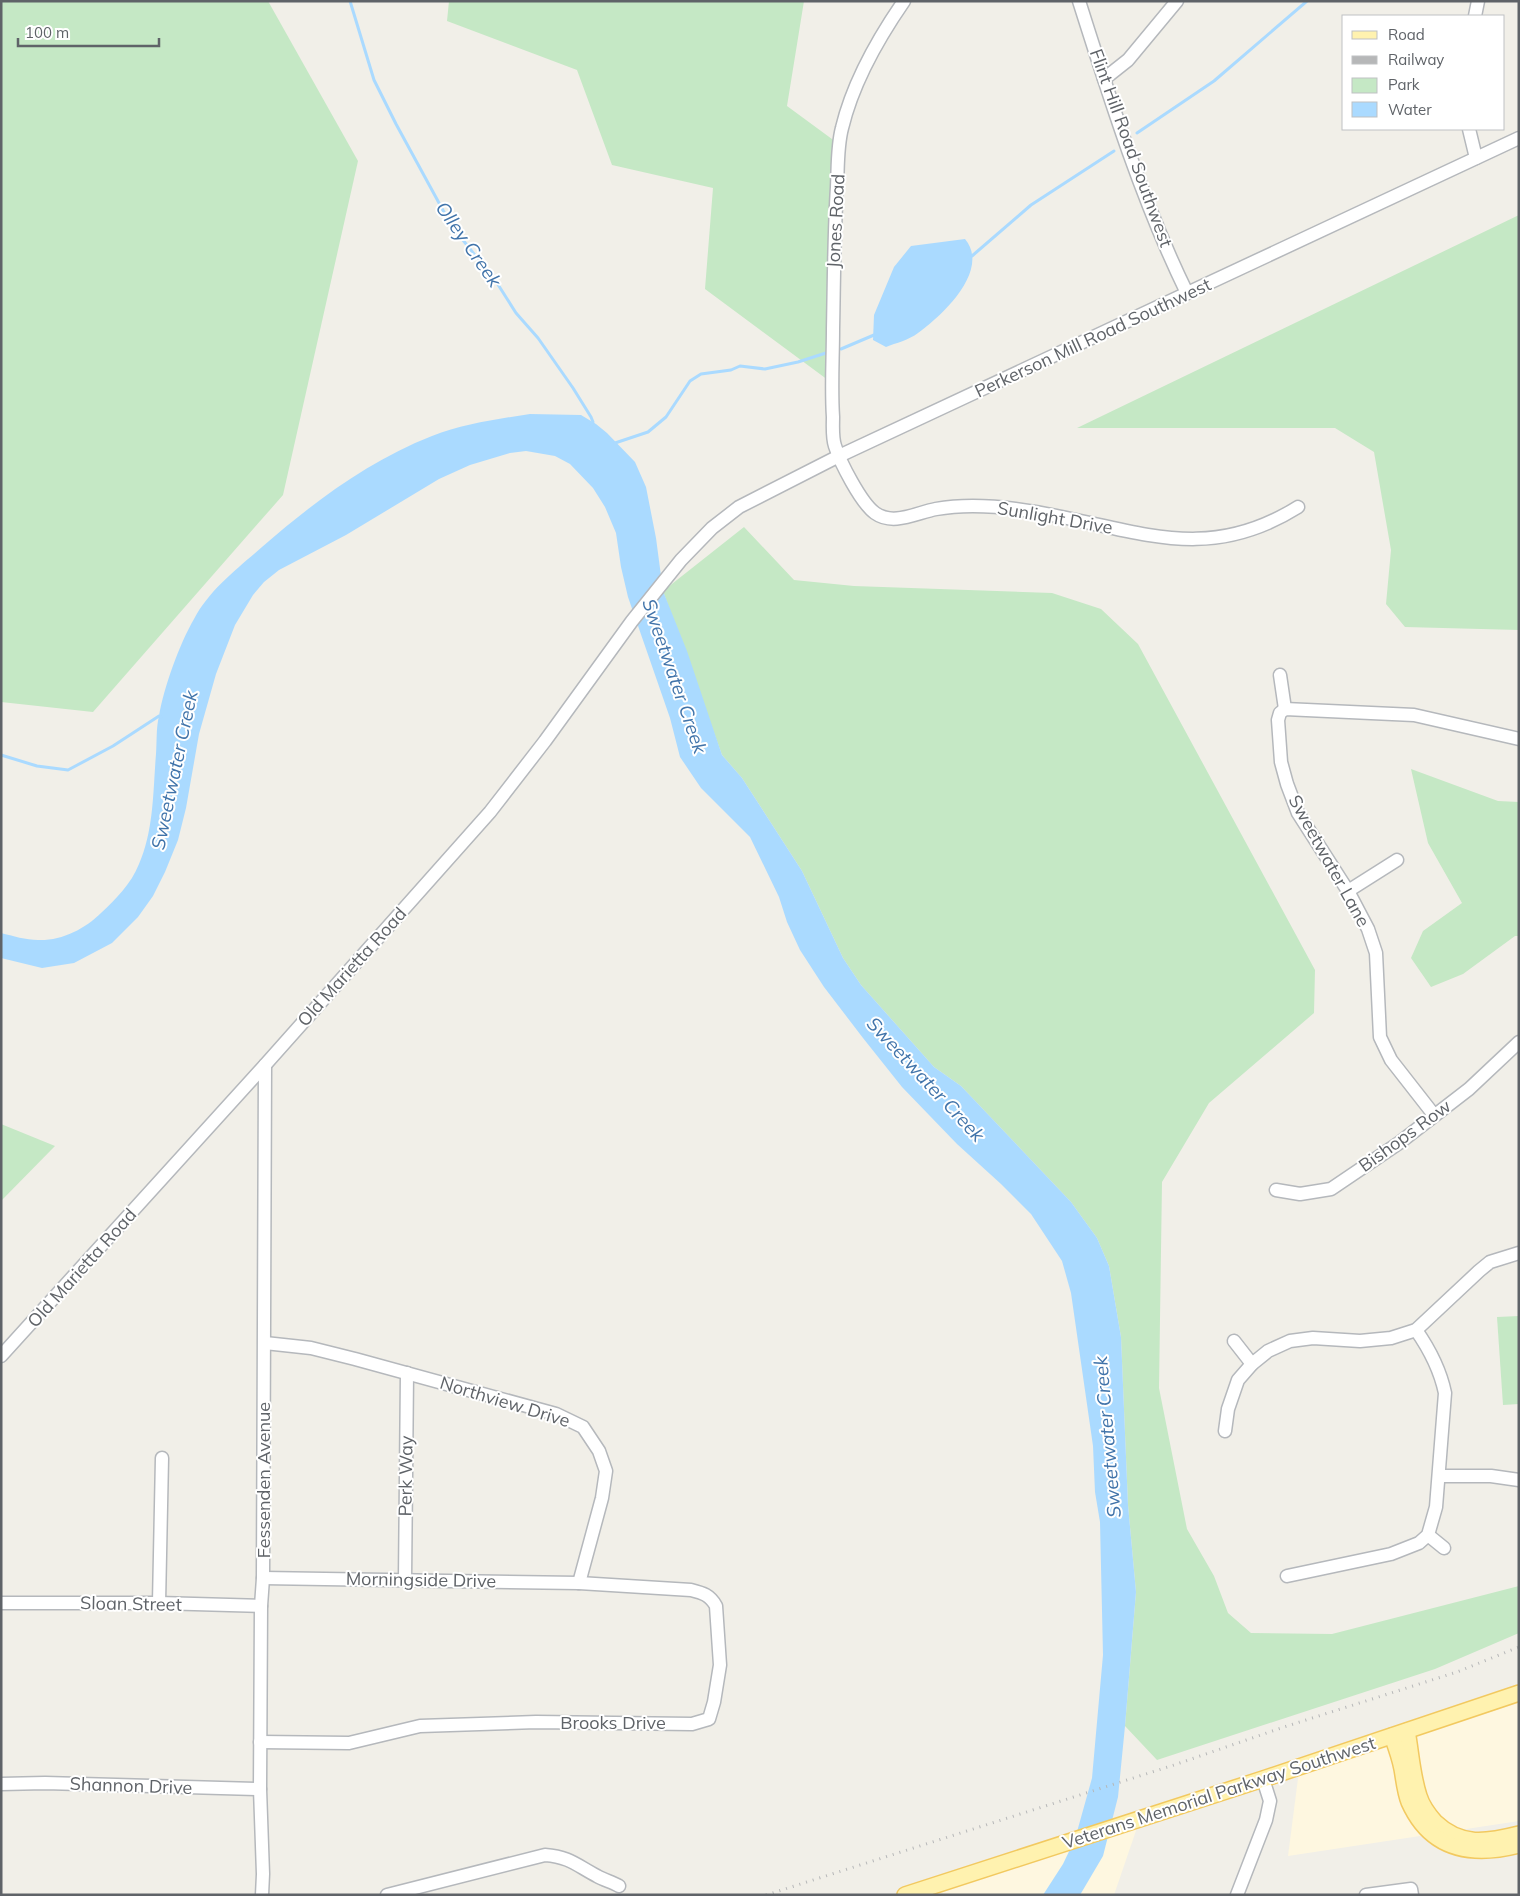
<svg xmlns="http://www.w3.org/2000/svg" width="1520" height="1896" font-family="Mulish,sans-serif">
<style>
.commercial{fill:#fef7e0}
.green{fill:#c5e8c5}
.water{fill:#aadaff}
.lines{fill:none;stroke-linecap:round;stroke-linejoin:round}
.stream{stroke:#aadaff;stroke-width:3}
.minor-casing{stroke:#b5b8bc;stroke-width:15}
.major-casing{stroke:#f2c960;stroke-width:18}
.minor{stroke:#fff;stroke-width:12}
.major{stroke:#fff2af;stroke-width:15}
.rail{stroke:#b6b7b8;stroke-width:3;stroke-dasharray:1 6;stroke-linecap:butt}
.labels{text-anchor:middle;stroke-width:4;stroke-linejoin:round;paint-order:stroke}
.street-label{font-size:18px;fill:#5f6368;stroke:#fff}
.water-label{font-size:19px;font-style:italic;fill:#4174aa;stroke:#fff}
</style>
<rect width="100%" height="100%" fill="#f1efe8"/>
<g class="commercial">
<polygon points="1519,1687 1519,1821 1288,1856 1300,1763"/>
<polygon points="1140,1819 1114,1895 908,1895"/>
</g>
<g class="green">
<polygon points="1,1 268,1 358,161 283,495 93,712 1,702"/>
<polygon points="449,1 804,1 787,106 836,142 832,383 705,289 713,188 612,165 577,70 447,21"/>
<polygon points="1519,215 1519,630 1405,627 1386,604 1391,550 1374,452 1335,428 1077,428"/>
<polygon points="744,527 794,580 854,586 1052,593 1101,609 1138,644 1315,970 1314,1013 1209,1103 1162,1182 1159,1388 1187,1529 1214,1576 1228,1613 1251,1633 1332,1634 1519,1586 1519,1633 1435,1669 1157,1760 1125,1726 1136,1592 1128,1505 1121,1337 1109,1266 1097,1238 1071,1202 961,1086 934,1067 861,985 843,958 802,871 742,778 722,755 663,591"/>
<polygon points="1411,769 1498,801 1519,802 1519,936 1515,936 1463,974 1431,987 1411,958 1423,931 1462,903 1428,843"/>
<polygon points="1,1124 55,1146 1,1201"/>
<polygon points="1519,1316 1519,1404 1503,1405 1497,1317"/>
</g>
<g class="water">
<path d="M965 239C991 270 942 316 918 333 909 340 896 343 886 347L873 340 874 315 894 267 911 246Z"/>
<path d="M530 414 581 415 596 424 607 433 635 462 646 487 656 538 663 591 687 651 722 755 742 778 802 871 843 958 861 985 934 1067 961 1086 1071 1202 1097 1238 1109 1266 1121 1337 1128 1505 1136 1592 1125 1726 1118 1797 1103 1856 1080 1895H1043L1063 1864 1075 1839 1092 1778 1103 1655 1100 1522 1095 1492 1093 1446 1071 1293 1062 1261 1031 1214 1001 1184 957 1144 902 1087 863 1038 824 987 800 950 787 922 779 897 750 837 701 788 680 757 670 718 628 597 621 567 616 533 605 507 593 488 570 464 555 456 526 451 510 453 470 465 439 479 346 535 279 570 264 582 253 595 235 625 216 674 199 734 186 808 178 840 165 872 153 896 138 917 112 943 74 963 42 968 1 958V933C13 936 26 940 38 940 61 941 85 929 101 913 116 899 131 884 139 864 154 830 153 790 156 754 157 741 156 728 159 716 164 687 179 645 194 619 209 590 238 568 262 547 314 502 368 461 432 436 463 424 497 419 530 414Z"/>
</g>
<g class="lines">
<g class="stream">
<polyline points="350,1 374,80 396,124 451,225 497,283 516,313 538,338 573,388 591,417 593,422 591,426"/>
<polyline points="1137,133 1214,81 1307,1"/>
<polyline points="972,256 1031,205 1114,151"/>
<polyline points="841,349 874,335"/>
<polyline points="615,443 648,432 666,417 690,381 701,374 731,370 740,366 765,369 798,362 829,352"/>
<polyline points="1,755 37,766 68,770 113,746 159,716 161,717"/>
</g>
<defs>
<g id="minor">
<path d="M904 1C877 40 853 82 842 128 837 147 838 168 837 187 834 234 834 281 833 329 833 358 831 387 833 417 833 426 832 437 835 446 840 462 861 503 875 513 893 526 916 513 936 509 974 502 1019 508 1057 516 1148 534 1212 561 1298 507"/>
<path d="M1079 1C1110 99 1142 201 1187 293"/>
<polyline points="1475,16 1478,1"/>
<polyline points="1104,79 1128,60 1177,1"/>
<polyline points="1469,129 1476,158"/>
<polyline points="1280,675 1285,709"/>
<polyline points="1348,891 1397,860"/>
<polyline points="1434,1115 1391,1060 1380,1037 1376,953 1368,929 1348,891 1298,813 1287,784 1281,762 1278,720 1280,713 1285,709 1414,715 1519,739"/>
<polyline points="1276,1190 1300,1194 1331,1189 1399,1143 1469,1089 1519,1042"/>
<polyline points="1234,1341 1252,1364"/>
<polyline points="265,1343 311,1348 355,1359 556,1414 583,1427 599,1451 606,1471 602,1498 579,1583"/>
<polyline points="1,1356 265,1065 490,812 545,741 632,621 681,560 712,528 739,507 839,456 1519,138"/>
<polyline points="1225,1431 1228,1409 1238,1380 1252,1364 1268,1351 1290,1341 1313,1338 1360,1341 1391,1338 1416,1330 1479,1271 1490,1262 1519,1253"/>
<polyline points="1439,1476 1491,1476 1519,1480"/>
<polyline points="1428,1535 1444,1548"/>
<path d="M1287 1576 1391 1554 1419 1543 1428 1535 1436 1507 1445 1393C1440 1369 1430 1350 1416 1330"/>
<polyline points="405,1580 407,1373"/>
<polyline points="1,1603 159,1603 261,1606"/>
<polyline points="159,1603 162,1458"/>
<path d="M260 1742 349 1743 420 1726 536 1722 692 1724 709 1719 714 1702 720 1665 716 1606C710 1595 703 1593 691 1590L579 1583 263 1578"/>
<polyline points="1,1784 45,1783 260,1789"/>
<polyline points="262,1895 263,1874 260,1789 261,1606 263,1578 265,1065"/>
<path d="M387 1895 545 1855C570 1857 576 1865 597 1876 604 1880 612 1882 619 1886"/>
<polyline points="1237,1895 1266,1820 1270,1801 1263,1779"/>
<polyline points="1366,1895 1411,1889 1412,1895"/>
</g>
<g id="major">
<path d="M1407 1731C1411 1752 1412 1775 1419 1796 1422 1806 1428 1814 1435 1822 1461 1847 1487 1842 1519 1834"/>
<path d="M1392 1736C1396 1747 1400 1758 1402 1769 1404 1780 1405 1792 1409 1802 1431 1851 1472 1857 1519 1845"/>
<polyline points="905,1895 1263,1779 1519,1693"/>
</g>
</defs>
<use href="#minor" class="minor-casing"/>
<use href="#major" class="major-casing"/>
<use href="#minor" class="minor"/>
<use href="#major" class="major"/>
<polyline class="rail" points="766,1895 1174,1765 1284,1727 1457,1672 1519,1647"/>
</g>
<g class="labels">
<g class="street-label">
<text transform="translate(1131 148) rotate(70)" y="6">Flint Hill Road Southwest</text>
<text transform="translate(836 221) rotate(-87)" y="6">Jones Road</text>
<text transform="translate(1093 338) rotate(-25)" y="6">Perkerson Mill Road Southwest</text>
<text transform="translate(1055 518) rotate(10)" y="6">Sunlight Drive</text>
<text transform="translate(1329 861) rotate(61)" y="6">Sweetwater Lane</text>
<text transform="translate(352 967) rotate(-48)" y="6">Old Marietta Road</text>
<text transform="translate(1405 1136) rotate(-36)" y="6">Bishops Row</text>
<text transform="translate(82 1268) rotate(-48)" y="6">Old Marietta Road</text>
<text transform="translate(505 1402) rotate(17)" y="6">Northview Drive</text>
<text transform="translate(406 1476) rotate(-89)" y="6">Perk Way</text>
<text transform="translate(264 1480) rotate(-90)" y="6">Fessenden Avenue</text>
<text transform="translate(421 1580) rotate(1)" y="6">Morningside Drive</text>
<text transform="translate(131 1604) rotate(1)" y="6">Sloan Street</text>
<text x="613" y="1729">Brooks Drive</text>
<text transform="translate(131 1786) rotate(2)" y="6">Shannon Drive</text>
<text transform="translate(1219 1793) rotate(-18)" y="6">Veterans Memorial Parkway Southwest</text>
</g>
<g class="water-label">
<text transform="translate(469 244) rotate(55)" y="7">Olley Creek</text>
<text transform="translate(675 676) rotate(71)" y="7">Sweetwater Creek</text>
<text transform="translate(174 770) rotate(-78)" y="7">Sweetwater Creek</text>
<text transform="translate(926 1079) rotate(47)" y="7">Sweetwater Creek</text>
<text transform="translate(1107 1437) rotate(-95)" y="7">Sweetwater Creek</text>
</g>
</g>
<rect width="1520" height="1896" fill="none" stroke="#5f6368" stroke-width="5"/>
<rect x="1342" y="15" width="162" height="115" fill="#ffffff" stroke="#bfc1c3"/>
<rect x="1352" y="31" width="25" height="8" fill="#fff2af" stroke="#bfc1c3"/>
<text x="1388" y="40" font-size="15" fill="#5f6368">Road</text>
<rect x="1352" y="56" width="25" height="8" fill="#b6b7b8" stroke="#bfc1c3"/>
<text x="1388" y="65" font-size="15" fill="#5f6368">Railway</text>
<rect x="1352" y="78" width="25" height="15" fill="#c5e8c5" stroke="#bfc1c3"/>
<text x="1388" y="90" font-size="15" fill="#5f6368">Park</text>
<rect x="1352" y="102" width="25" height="15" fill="#aadaff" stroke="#bfc1c3"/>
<text x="1388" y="115" font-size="15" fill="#5f6368">Water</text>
<path d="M18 38v8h141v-8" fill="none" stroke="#5f6368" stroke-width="2.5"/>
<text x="25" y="38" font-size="15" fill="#5f6368" stroke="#ffffff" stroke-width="4" paint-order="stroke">100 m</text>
</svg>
